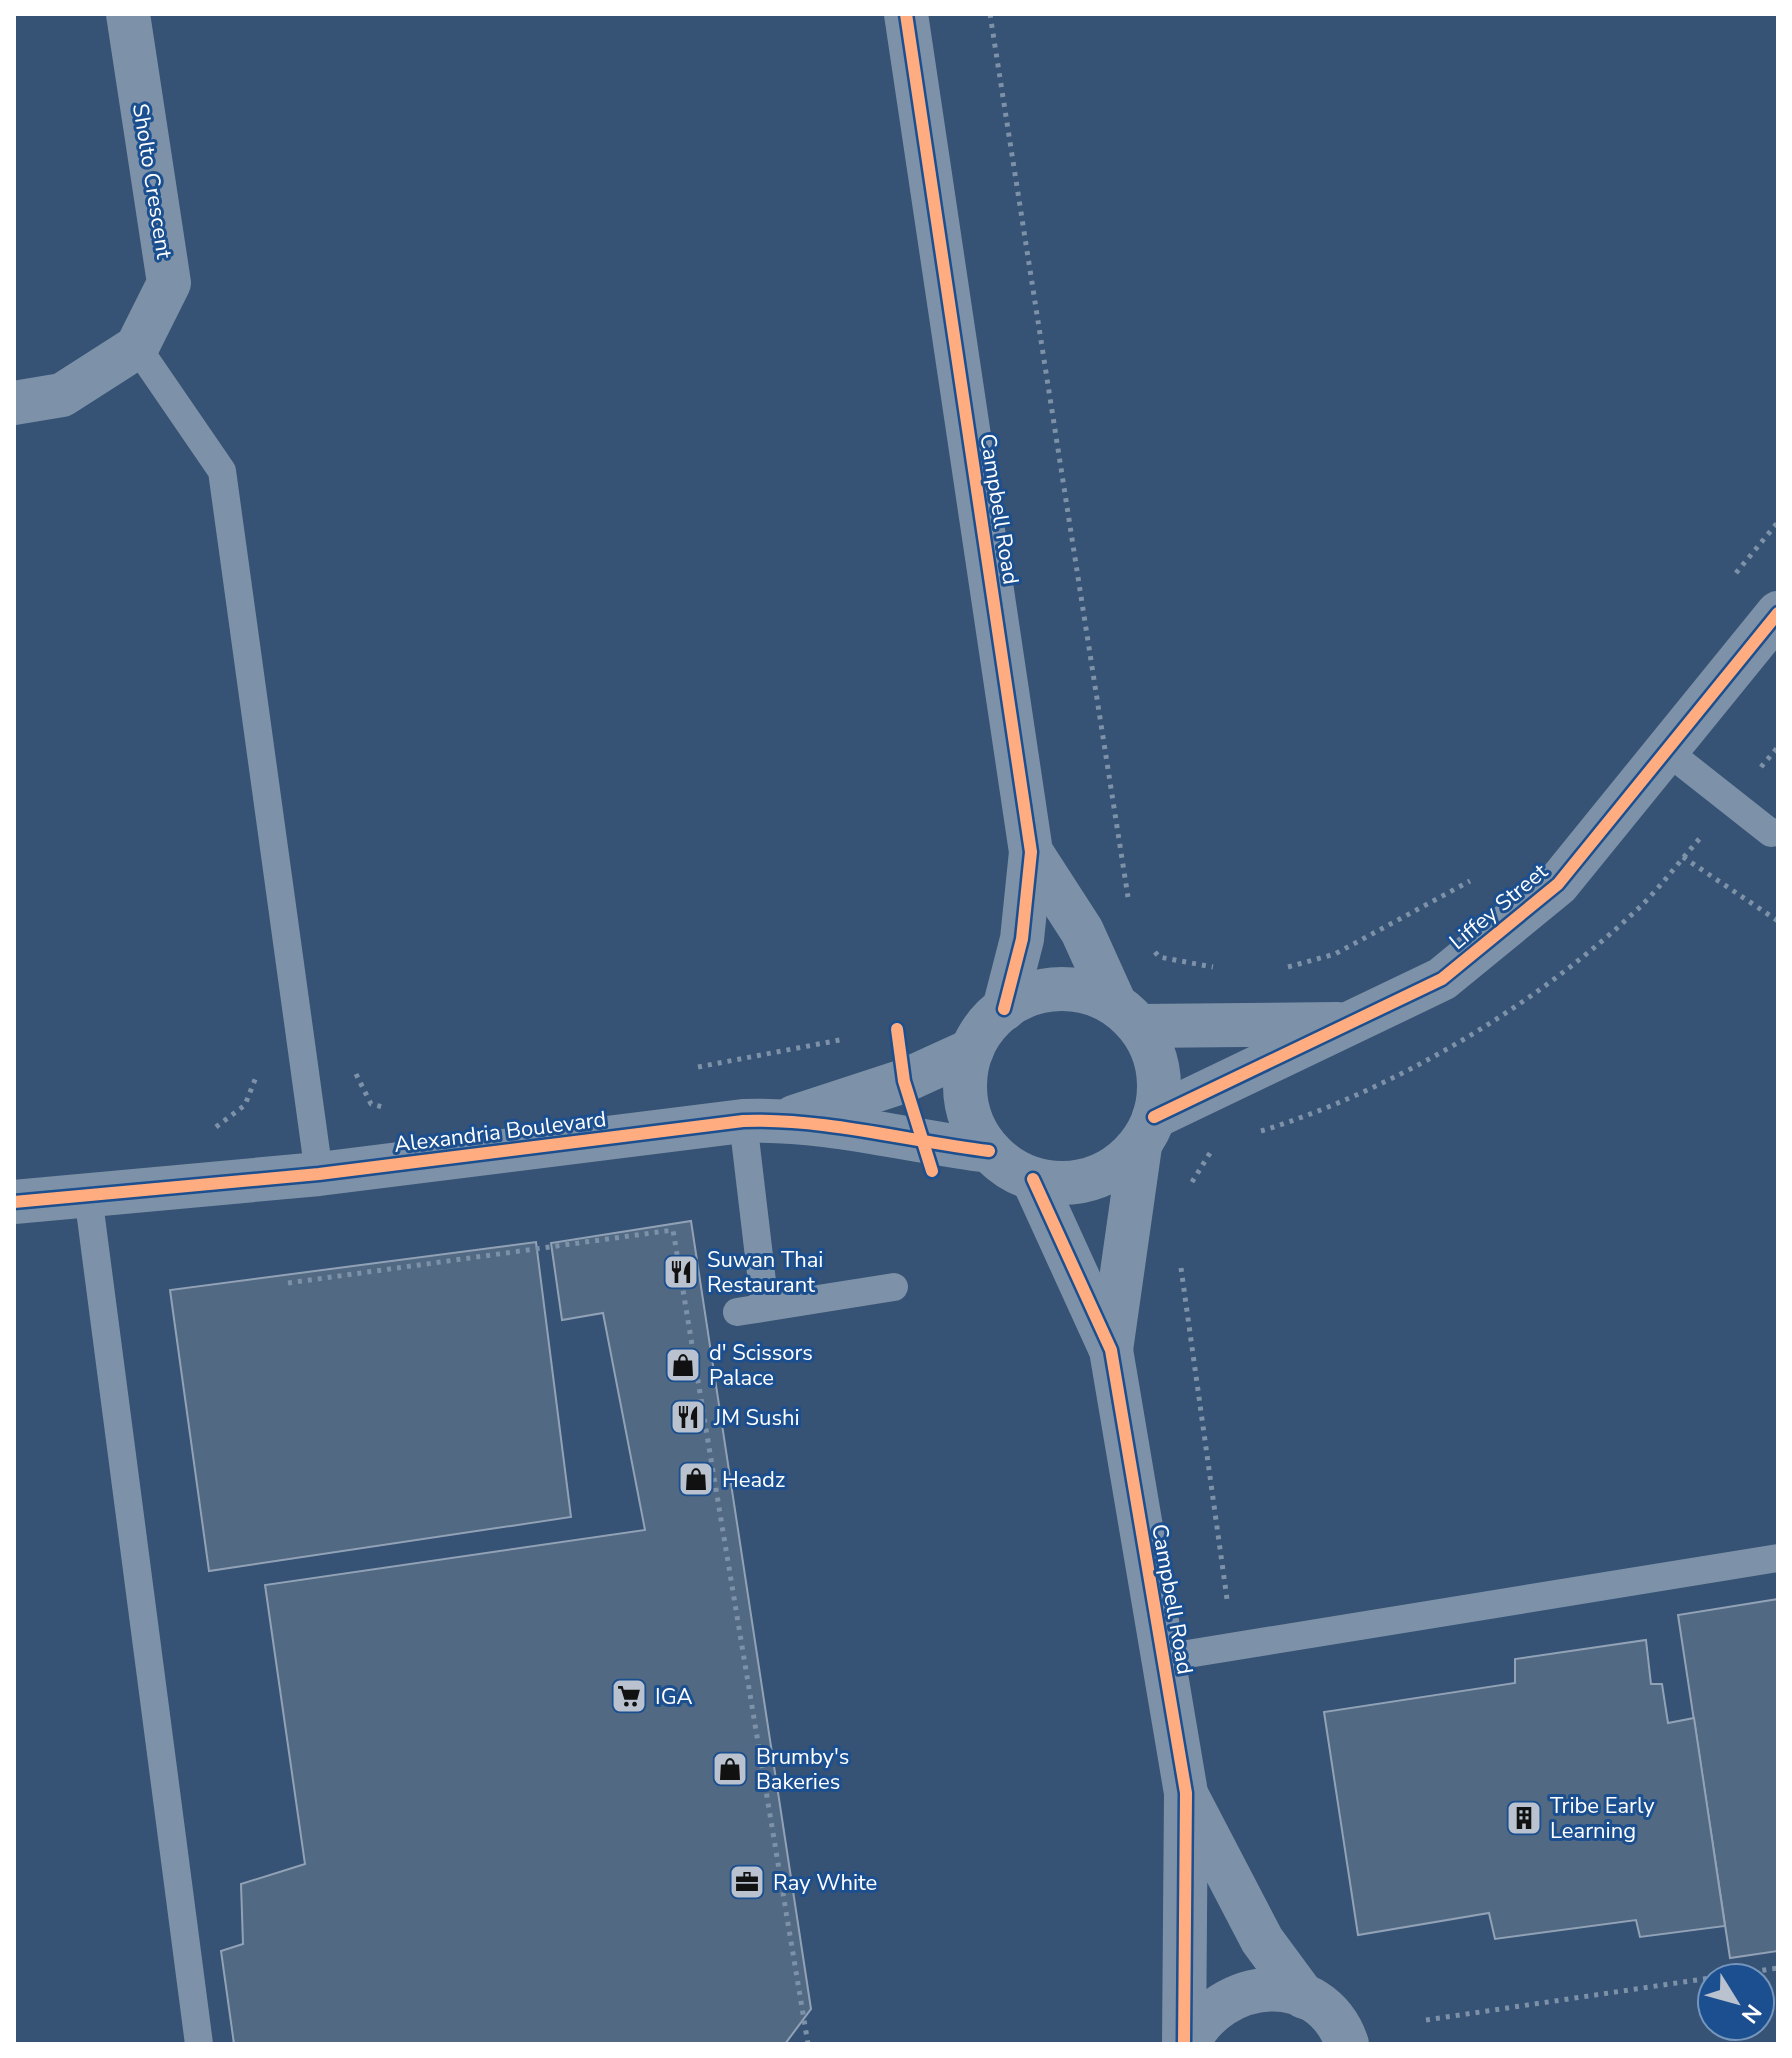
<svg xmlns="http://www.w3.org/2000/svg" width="1792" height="2058" font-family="'Nunito Sans',sans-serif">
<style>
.building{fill:#526984;stroke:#92a2b6;stroke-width:2}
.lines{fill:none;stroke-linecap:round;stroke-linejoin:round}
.path{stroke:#7d92a8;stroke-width:5;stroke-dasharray:4 6;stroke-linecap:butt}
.service{stroke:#7d92a8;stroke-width:28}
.minor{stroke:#7d92a8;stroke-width:44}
.tertiary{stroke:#7d92a8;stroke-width:44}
.cycleway-casing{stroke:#1b4f8f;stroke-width:17}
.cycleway{stroke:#ffac80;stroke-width:12}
.labels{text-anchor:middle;stroke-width:6;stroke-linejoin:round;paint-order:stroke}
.street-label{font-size:22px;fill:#fff;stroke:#1b4f8f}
.poi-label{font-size:22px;fill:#fff;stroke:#1b4f8f;text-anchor:start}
</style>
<rect width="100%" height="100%" fill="#365274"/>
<g class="building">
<polygon points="691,1221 811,2009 785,2044 234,2044 221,1951 243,1944 241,1884 305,1864 265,1585 645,1530 603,1313 562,1320 551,1243"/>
<polygon points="536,1242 571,1517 209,1571 170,1290"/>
<polygon points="1778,1599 1778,1951 1730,1958 1678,1615"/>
<polygon points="1646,1640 1651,1684 1662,1684 1668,1723 1694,1718 1725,1926 1640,1937 1636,1920 1495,1939 1489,1913 1358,1935 1324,1712 1515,1683 1515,1659"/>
</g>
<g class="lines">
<g class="path">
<polyline points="990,14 1128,897"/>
<polyline points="1736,573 1778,522"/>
<polyline points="1761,767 1778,747"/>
<polyline points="1683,857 1778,921"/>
<polyline points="1155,952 1159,957 1213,967"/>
<polyline points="1288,967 1335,954 1470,881"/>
<polyline points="698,1067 845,1039"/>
<polyline points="356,1074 371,1104 387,1108"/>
<polyline points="216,1127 245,1105 256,1077"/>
<path d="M1261 1131C1397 1089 1540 1003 1642 905 1663 884 1682 858 1702 836"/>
<polyline points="1192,1182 1210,1153"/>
<polyline points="1181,1268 1227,1599"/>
<polyline points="288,1283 673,1230 808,2044"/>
<polyline points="1426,2020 1778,1968"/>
</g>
<g class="service">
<polyline points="137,347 222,471 319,1174"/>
<polyline points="1667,751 1771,833 1778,832"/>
<polyline points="743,1121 765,1307"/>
<polyline points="88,1195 199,2044"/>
<polyline points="737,1312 894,1287"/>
<polyline points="1163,1658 1778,1558"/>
</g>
<g class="minor">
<polyline points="14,403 62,395 137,347 169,283 128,14"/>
<polyline points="1139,1026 1338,1024"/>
<polyline points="1154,1117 1442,979 1558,884 1778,613"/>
</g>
<g class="tertiary">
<polyline points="906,14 1031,852 1022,939 1004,1009"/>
<polyline points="1031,852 1082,931 1115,1004"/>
<circle cx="1062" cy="1086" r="97"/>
<polyline points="794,1117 904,1081 972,1050"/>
<polyline points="1033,1179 1111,1350 1186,1793 1184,2044"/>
<path d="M14 1202 319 1174 743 1121C825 1118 907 1141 989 1151"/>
<polyline points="1111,1350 1140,1146"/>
<polyline points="1188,1798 1262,1940 1304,1997"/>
<path d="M1188 2044C1220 1976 1321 1967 1347 2044"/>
</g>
<defs>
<g id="cycleway">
<polyline points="906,14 1031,852 1022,939 1004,1009"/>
<polyline points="897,1029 904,1081 932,1171"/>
<polyline points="1154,1117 1442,979 1558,884 1778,613"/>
<polyline points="1033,1179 1111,1350 1186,1793 1184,2044"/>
<path d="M14 1202 319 1174 743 1121C825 1118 907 1141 989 1151"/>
</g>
</defs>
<use href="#cycleway" class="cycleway-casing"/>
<use href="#cycleway" class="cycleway"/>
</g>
<defs>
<symbol id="restaurant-square" viewBox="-11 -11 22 22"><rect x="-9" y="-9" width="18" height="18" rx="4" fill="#b9c2ce" stroke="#1b4f8f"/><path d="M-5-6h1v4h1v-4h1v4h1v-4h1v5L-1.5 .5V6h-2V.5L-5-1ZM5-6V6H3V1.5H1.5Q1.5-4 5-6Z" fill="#111"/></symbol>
<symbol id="shop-square" viewBox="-11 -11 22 22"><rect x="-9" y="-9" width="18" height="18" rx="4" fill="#b9c2ce" stroke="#1b4f8f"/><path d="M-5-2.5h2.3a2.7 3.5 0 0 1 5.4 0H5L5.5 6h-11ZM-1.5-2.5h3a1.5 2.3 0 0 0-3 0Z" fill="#111"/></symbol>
<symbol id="supermarket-square" viewBox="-11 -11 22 22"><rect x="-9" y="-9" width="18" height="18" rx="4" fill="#b9c2ce" stroke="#1b4f8f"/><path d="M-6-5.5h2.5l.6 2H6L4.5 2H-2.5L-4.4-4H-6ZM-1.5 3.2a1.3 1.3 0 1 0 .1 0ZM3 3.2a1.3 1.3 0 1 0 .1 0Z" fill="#111"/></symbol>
<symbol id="building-square" viewBox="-11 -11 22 22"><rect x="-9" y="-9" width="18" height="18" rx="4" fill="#b9c2ce" stroke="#1b4f8f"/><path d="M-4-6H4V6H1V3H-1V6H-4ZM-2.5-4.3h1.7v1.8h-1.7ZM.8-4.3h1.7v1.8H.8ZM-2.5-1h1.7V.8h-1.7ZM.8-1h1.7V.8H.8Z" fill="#111"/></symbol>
<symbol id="office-square" viewBox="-11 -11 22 22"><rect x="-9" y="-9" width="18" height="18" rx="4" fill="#b9c2ce" stroke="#1b4f8f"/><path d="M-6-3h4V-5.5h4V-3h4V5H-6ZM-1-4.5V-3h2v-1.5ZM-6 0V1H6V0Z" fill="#111"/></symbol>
</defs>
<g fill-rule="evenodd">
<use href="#restaurant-square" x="661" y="1252" width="40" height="40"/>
<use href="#shop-square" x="663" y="1345" width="40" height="40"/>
<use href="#restaurant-square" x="668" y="1397" width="40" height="40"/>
<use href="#shop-square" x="676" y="1459" width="40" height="40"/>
<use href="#supermarket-square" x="609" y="1676" width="40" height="40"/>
<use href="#shop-square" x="710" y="1749" width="40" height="40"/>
<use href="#building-square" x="1504" y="1798" width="40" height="40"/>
<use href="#office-square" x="727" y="1862" width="40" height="40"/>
</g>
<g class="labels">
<g class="street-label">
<text transform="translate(153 181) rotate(81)" y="8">Sholto Crescent</text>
<text transform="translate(1000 509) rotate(81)" y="8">Campbell Road</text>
<text transform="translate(1498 906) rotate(-40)" y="8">Liffey Street</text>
<text transform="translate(500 1131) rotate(-7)" y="8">Alexandria Boulevard</text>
<text transform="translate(1173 1599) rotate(80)" y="8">Campbell Road</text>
</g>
<g class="poi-label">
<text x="707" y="1267">Suwan Thai<tspan x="707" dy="25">Restaurant</tspan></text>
<text x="709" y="1360">d' Scissors<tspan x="709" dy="25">Palace</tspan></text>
<text x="714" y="1425">JM Sushi</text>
<text x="722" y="1487">Headz</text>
<text x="655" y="1704">IGA</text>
<text x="756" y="1764">Brumby's<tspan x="756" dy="25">Bakeries</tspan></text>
<text x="1550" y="1813">Tribe Early<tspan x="1550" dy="25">Learning</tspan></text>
<text x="773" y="1890">Ray White</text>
</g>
</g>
<rect width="1792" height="2058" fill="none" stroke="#ffffff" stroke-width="32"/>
<g transform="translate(1736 2002) rotate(127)"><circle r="38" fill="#1b4f8f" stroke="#7695bc" stroke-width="2"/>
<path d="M0-6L14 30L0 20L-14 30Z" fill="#b9c2ce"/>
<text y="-12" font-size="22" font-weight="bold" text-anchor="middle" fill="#ffffff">N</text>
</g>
</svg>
